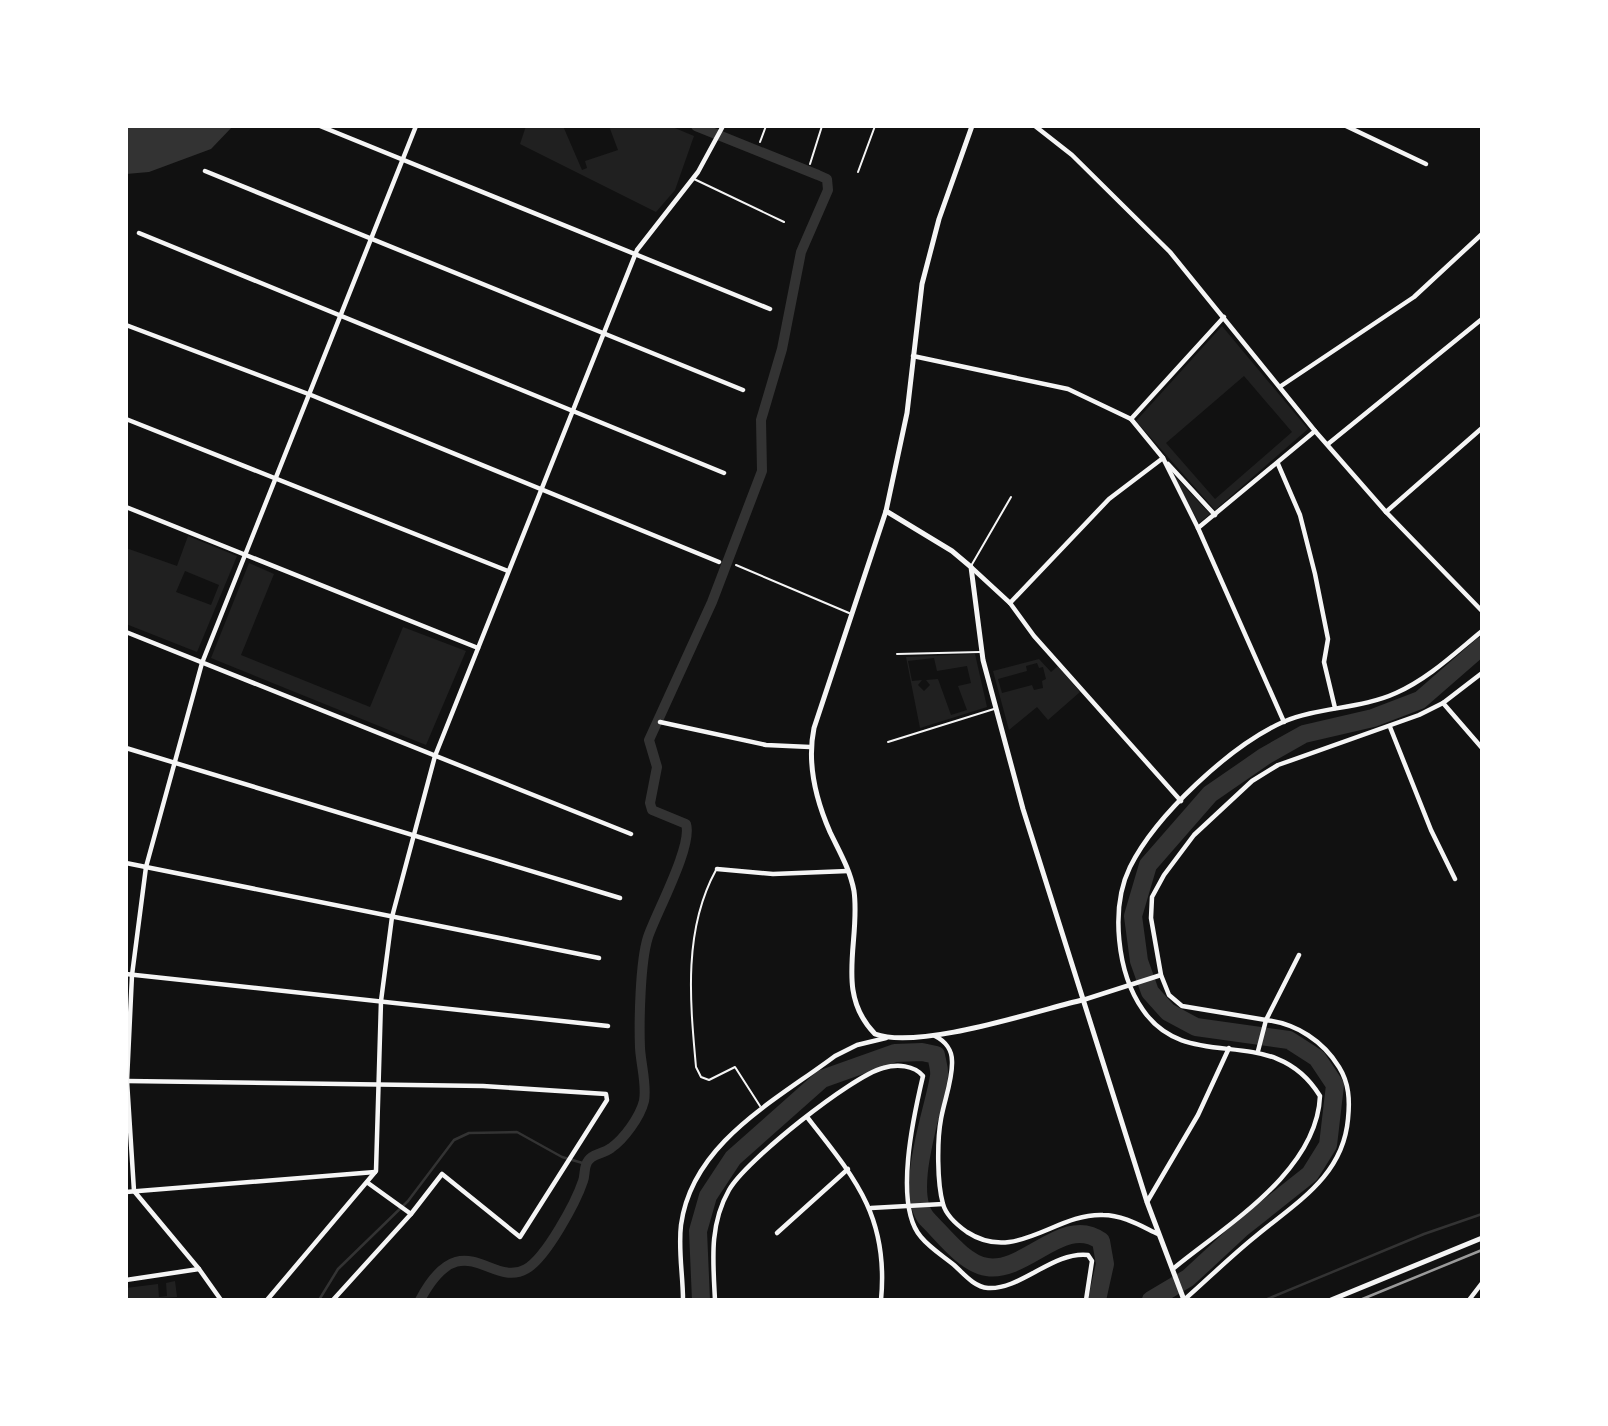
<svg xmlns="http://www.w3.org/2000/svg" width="1608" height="1426" font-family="'IBM Plex Sans',sans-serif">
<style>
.green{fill:#202020;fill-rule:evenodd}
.water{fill:#333}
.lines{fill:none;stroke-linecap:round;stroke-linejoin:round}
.stream{stroke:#333;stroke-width:2.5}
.canal{stroke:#333;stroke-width:10}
.river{stroke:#333;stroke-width:18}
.service{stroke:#f5f5f5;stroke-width:2}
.minor{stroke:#f5f5f5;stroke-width:4.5}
.tertiary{stroke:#f5f5f5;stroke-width:5}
.rail{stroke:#9a9a9a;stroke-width:2.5}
</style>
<rect width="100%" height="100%" fill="#111"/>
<g class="green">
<polygon points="526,126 563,126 582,170 587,168 585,161 618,150 609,126 670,126 694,136 675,190 656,212 520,144"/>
<path d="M1222 326 1308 429 1215 510 1136 421ZM1244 376 1292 432 1215 499 1166 443Z"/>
<polygon points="1172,473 1210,514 1199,523"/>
<path d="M188 536 237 556 197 652 126 624V548L177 566ZM185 571 219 585 211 605 176 592Z"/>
<polygon points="249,563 274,574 241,655 370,707 403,627 466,651 426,745 211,658"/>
<path d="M975 654 987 707 920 728 906 657ZM934 658 937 671 967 666 971 683 958 686 967 710 951 715 938 679 926 680 930 685 924 691 918 685 922 680 912 681 908 661Z"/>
<path d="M1039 659 1051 672 1058 666 1080 692 1048 720 1037 707 1009 730 993 671ZM1037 663 1039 668 1043 667 1046 679 1042 681 1043 688 1034 690 1032 685 1002 693 998 679 1027 671 1026 666Z"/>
<polygon points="175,1281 177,1297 128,1300 126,1288 158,1284 159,1297 167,1296 166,1283"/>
</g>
<polygon class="water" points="126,126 233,126 211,149 149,172 126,174"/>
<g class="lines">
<g class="stream">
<polyline points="319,1300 338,1269 408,1201 454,1140 469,1133 517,1132 562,1157 586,1164"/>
<polyline points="1265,1300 1424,1234 1482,1214"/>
</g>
<path class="canal" d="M420 1300C462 1221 491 1289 526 1269 546 1258 576 1202 583 1181 585 1176 584 1170 586 1165 590 1153 602 1155 611 1148 624 1139 640 1117 644 1101 647 1085 641 1065 640 1048 639 1022 640 962 648 937 656 913 693 846 686 824L652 810 650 803 657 767 649 740 712 602 762 471 761 420 782 349 801 252 828 190 827 179 818 175 696 126"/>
<g class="river">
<path d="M701 1300 698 1231 708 1196 733 1158 822 1079 895 1053 922 1052 936 1055C937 1062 940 1069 939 1076 935 1107 901 1196 929 1221 944 1236 965 1264 987 1267 1026 1273 1064 1214 1101 1241L1105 1264 1097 1300"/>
<polyline points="1151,1300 1188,1278 1242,1228 1310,1174 1328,1145 1335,1085 1317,1058 1289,1040 1196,1027 1168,1012 1150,992 1139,961 1133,916 1148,865 1210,794 1265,756 1304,734 1373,718 1420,700 1482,646"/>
</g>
<g class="service">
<polyline points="760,142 766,126"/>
<polyline points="810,164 822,126"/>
<polyline points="858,172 875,126"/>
<polyline points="694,179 784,222"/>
<polyline points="736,565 849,613"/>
<polyline points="971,566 1011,497"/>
<polyline points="897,654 980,652"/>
<polyline points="888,742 994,709"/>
<path d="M716 870C683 930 690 1001 696 1067L701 1077 709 1080 735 1067 760 1106"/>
</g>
<g class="minor">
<polyline points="320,126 770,309"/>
<polyline points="1035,126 1072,155 1170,252 1315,431 1386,512 1482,611"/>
<polyline points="1346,126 1426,164"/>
<polyline points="205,171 743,390"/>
<polyline points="139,233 724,473"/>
<polyline points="126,325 311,395 719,562"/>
<polyline points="913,356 1068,389 1131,419 1163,458 1198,528 1284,722"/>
<polyline points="1281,386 1414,297 1482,234"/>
<polyline points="126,419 508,571"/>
<polyline points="1131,419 1224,317"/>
<polyline points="1328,444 1482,319"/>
<polyline points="1168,464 1215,515"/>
<polyline points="1278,464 1300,515 1315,574 1328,639 1324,662 1335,708"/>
<polyline points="126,507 478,648"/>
<polyline points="1386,512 1482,428"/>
<polyline points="1198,528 1315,431"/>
<polyline points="972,568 1010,603 1034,636 1181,801"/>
<polyline points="1010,603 1109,499 1163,458"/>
<polyline points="126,632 631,834"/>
<polyline points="1443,703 1482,748"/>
<polyline points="660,722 766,745 810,747"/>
<polyline points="1390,727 1431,830 1455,879"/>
<polyline points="126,748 620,898"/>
<polyline points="126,863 599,958"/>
<polyline points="717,869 773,874 848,871"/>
<polyline points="1299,955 1266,1020 1182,1006 1169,995 1161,975 1151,918 1152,897 1164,875 1194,835 1252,781 1278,765 1419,715 1443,703 1482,673"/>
<polyline points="126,974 608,1026"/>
<polyline points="1083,1000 1161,975"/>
<path d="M935 1036C945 1041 952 1050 952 1061 953 1079 944 1101 941 1119 937 1140 937 1183 943 1204 946 1215 957 1225 967 1232 1016 1264 1055 1213 1103 1215 1123 1215 1141 1226 1158 1234"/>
<polyline points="127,1081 483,1086 606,1094 607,1100 520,1237 442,1174 411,1214 333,1300"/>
<path d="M807 1117C855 1178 889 1217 881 1300"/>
<polyline points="368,1183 411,1214"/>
<polyline points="126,1192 375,1172"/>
<polyline points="1147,1202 1198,1115 1229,1048"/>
<polyline points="871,1208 943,1204"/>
<polyline points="777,1233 848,1169"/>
<path d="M1174 1268C1228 1224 1317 1171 1320 1096 1273 1019 1189 1077 1143 1010 1117 973 1110 908 1130 867 1156 815 1230 746 1283 722 1318 707 1361 709 1396 693 1428 679 1455 653 1482 631"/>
<polyline points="126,1280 199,1269"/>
<polyline points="221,1300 199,1269 134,1191 127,1081 132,975 146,867 202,663 416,126"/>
<polyline points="267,1300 376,1171 381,1001 392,917 435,756 637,250 698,172 723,126"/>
<path d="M683 1300C683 1275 678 1250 681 1225 692 1143 775 1101 835 1056L857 1045 886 1038"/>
<path d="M715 1300C713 1261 709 1225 729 1190 745 1161 852 1076 883 1068 897 1064 914 1065 923 1076 914 1114 893 1205 921 1237 930 1248 943 1256 954 1265 963 1273 974 1287 988 1288 1021 1290 1053 1251 1088 1255L1092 1261 1086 1300"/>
<path d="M1184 1300C1208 1279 1231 1256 1256 1236 1297 1202 1343 1176 1348 1119 1350 1100 1349 1083 1339 1067 1323 1041 1297 1024 1266 1020L1258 1051"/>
<polyline points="1469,1300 1482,1283"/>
</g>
<g class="tertiary">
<path d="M972 126 939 219 922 284 907 413 886 511 814 728C807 762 816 800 830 832 839 851 850 869 854 891 861 941 834 992 875 1034 918 1050 1033 1012 1082 1000"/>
<polyline points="886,511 952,551 971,567 983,660 1023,809 1147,1202 1184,1300"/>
<polyline points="1331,1300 1482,1238"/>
</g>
<polyline class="rail" points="1360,1300 1482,1250"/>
</g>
<rect width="1608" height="1426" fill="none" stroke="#ffffff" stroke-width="256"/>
</svg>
